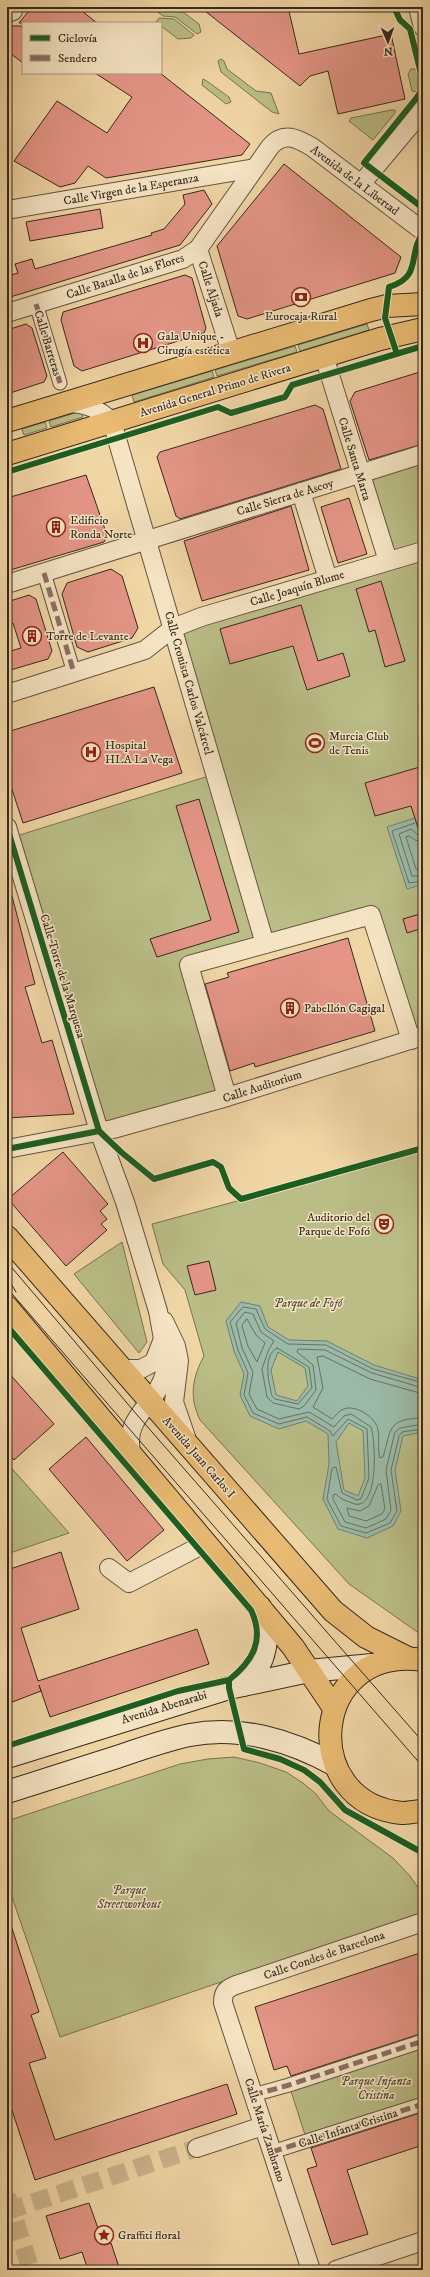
<svg xmlns="http://www.w3.org/2000/svg" width="430" height="2277" font-family="'IM FELL DW Pica',serif">
<style>
.green{fill:#babd86;stroke:#787352}
.water{fill:#9ab9a6;stroke:#727f70;fill-rule:evenodd}
.lines{fill:none;stroke-linecap:round;stroke-linejoin:round}
.shore{stroke:#687162;stroke-width:1}
.building{fill:#e49586;stroke:#36291e}
.minor-tunnel{stroke:#cbb38a;stroke-width:18;stroke-dasharray:18 9;stroke-linecap:butt}
.pedestrian-casing{stroke:#645440;stroke-width:15}
.minor-casing{stroke:#645440;stroke-width:20}
.secondary-casing{stroke:#36291e;stroke-width:24}
.primary-casing{stroke:#36291e;stroke-width:24}
.pedestrian{stroke:#f5e4c4;stroke-width:13}
.minor{stroke:#f5e4c4;stroke-width:18}
.secondary{stroke:#f5e4c4;stroke-width:22}
.primary{stroke:#e8ba72;stroke-width:22}
.tram{stroke:#36291e;stroke-width:1}
.quiet{stroke:#8d6e63;stroke-width:5;stroke-dasharray:10 5;stroke-linecap:butt}
.cycleway-casing{stroke:#f5e4c4;stroke-width:8}
.cycleway{stroke:#1b5e20;stroke-width:6}
.labels{text-anchor:middle;stroke-width:3;stroke-linejoin:round;paint-order:stroke}
.street-label{font-size:12px;fill:#36291e;stroke:#f5e4c4}
.poi-label{font-size:12px;fill:#36291e;stroke:#f5e4c4;text-anchor:start}
.park-label{font-size:12px;font-style:italic;fill:#574e38;stroke:#f5e4c4}
</style>
<rect width="100%" height="100%" fill="#f0d5a5"/>
<filter id="stains"><feTurbulence type="fractalNoise" baseFrequency=".005" numOctaves="4"/><feColorMatrix values="0 0 0 0 .2 0 0 0 0 .09 0 0 0 0 .02 0 0 0 .5 -.17"/></filter>
<radialGradient id="worn" r=".72"><stop offset=".6" stop-color="#630" stop-opacity="0"/><stop offset="1" stop-color="#630" stop-opacity=".3"/></radialGradient>
<g class="green">
<polygon points="155,7 179,9 199,24 201,32 197,34 175,17 163,16 155,10"/>
<polygon points="159,18 174,19 194,35 191,38 178,39 161,26 161,23 156,22"/>
<polygon points="221,59 224,61 227,69 256,91 271,93 279,114 272,112 221,72 218,61"/>
<polygon points="411,69 416,69 419,71 422,84 417,92 412,91 408,74"/>
<path d="M203 79C205 79 224 94 229 97L231 102 226 104 202 85Z"/>
<polygon points="391,110 395,110 395,113 373,140 349,121 351,118"/>
<polygon points="367,324 369,330 300,351 298,345"/>
<polygon points="295,346 297,352 217,376 215,370"/>
<polygon points="212,371 214,377 134,402 132,395"/>
<polygon points="81,411 83,417 51,427 49,421"/>
<polygon points="45,422 47,428 24,435 22,429"/>
<polygon points="423,454 423,1039 417,1038 371,915 189,966 227,1097 108,1129 105,1118 93,1109 10,838 215,774 173,628 387,561 360,474"/>
<path d="M423 1151V1636L349 1584 200 1420C189 1397 192 1378 204 1356L185 1290 163 1264 152 1224Z"/>
<polygon points="122,1242 147,1342 139,1353 74,1274"/>
<polygon points="7,1463 69,1533 7,1554"/>
<polygon points="234,1757 260,1763 286,1772 303,1783 316,1794 329,1811 393,1858 410,1876 423,1895 423,1913 60,2037 12,1897 7,1899 7,1821 180,1764 208,1759"/>
<polygon points="423,2041 423,2104 307,2141 289,2085"/>
</g>
<g class="water">
<polygon points="418,817 423,832 423,884 407,889 387,827"/>
<path d="M241 1302 260 1306 268 1327 289 1340 327 1341 374 1365 423 1380V1432L403 1436 395 1470 401 1511 393 1526 367 1538 338 1529 323 1499 329 1464 328 1434 306 1421 279 1429 250 1416 240 1395 244 1374 234 1351 226 1321ZM278 1352 305 1368 308 1386 297 1401 276 1395 271 1370ZM349 1423 363 1431 365 1478 358 1496 344 1490 336 1442Z"/>
</g>
<g class="lines">
<g class="shore">
<polyline points="415,823 392,831 409,883 423,881"/>
<polyline points="423,836 417,834 411,829 399,834 412,876 423,876"/>
<polyline points="423,842 415,840 409,836 406,837 416,869 423,870"/>
<polygon points="247,1319 256,1335 265,1343 257,1362 248,1346 242,1326"/>
<path d="M277 1348 309 1367 312 1388 298 1404 275 1399 272 1396C269 1383 262 1356 277 1348Z"/>
<polyline points="423,1383 373,1369 326,1345 288,1344 265,1329 256,1309 243,1307 230,1322 238,1350 248,1373 244,1395 253,1413 279,1424 307,1417 330,1431 333,1436 348,1419 367,1429 369,1478 361,1499 357,1500 342,1493 336,1467 332,1468 327,1499 341,1526 366,1533 390,1523 397,1511 391,1470 399,1436 402,1432 423,1429"/>
<path d="M423 1388 372 1373 325 1350 298 1349 297 1352 313 1365 316 1390 304 1406 299 1409 273 1403 267 1397 262 1369 269 1349 274 1341 261 1332 253 1314 245 1312 236 1323 242 1348 253 1372 249 1394 257 1409 279 1419 309 1412 334 1427 344 1416 351 1414 371 1427C376 1441 379 1515 352 1503 346 1501 340 1499 336 1494L333 1495V1499L345 1522 366 1528 386 1519 391 1510 386 1470 395 1432 400 1428 423 1424"/>
<path d="M423 1394 370 1379 323 1356 317 1357 323 1388 313 1407 332 1419C336 1416 338 1411 344 1409 355 1404 377 1418 378 1430 380 1439 377 1450 380 1458L383 1457C392 1429 386 1419 423 1418"/>
<polygon points="381,1484 385,1509 382,1514 366,1521 349,1516 347,1508 360,1511 369,1506 378,1485"/>
</g>
</g>
<g class="building">
<polygon points="32,7 77,7 97,23 19,23"/>
<polygon points="200,7 288,7 299,54 391,34 405,99 338,114 328,71 310,76 300,86"/>
<polygon points="7,26 23,26 23,63 7,51"/>
<polygon points="95,73 160,73 250,144 242,155 106,178 88,166 75,183 60,187 14,161 57,101 107,133 132,97"/>
<polygon points="284,164 401,257 395,273 247,319 238,316 217,246"/>
<polygon points="204,190 212,204 180,245 7,298 7,276 18,273 15,264 32,259 35,269 152,235 151,233 164,229 185,204 183,195"/>
<polygon points="100,209 103,228 30,241 26,222"/>
<polygon points="185,275 192,278 206,328 204,333 82,371 74,366 61,320 63,312"/>
<polygon points="26,324 32,328 47,376 44,382 7,394 7,330"/>
<polygon points="423,371 423,444 369,460 350,401 355,392"/>
<polygon points="315,405 323,409 341,469 180,519 176,516 157,457 160,452"/>
<polygon points="86,475 107,535 104,542 7,571 7,498"/>
<polygon points="349,498 367,554 338,563 321,507"/>
<polygon points="291,506 309,570 202,601 184,541"/>
<polygon points="111,569 122,576 138,628 132,638 88,652 77,647 62,594 67,583"/>
<polygon points="381,581 405,661 385,667 375,630 369,632 356,589"/>
<polygon points="29,595 36,599 52,651 48,659 7,671 7,652 21,648 13,623 7,625 7,602"/>
<polygon points="301,605 318,661 343,653 350,676 307,690 293,646 230,664 220,629"/>
<polygon points="154,687 182,773 23,823 7,774 7,732"/>
<polygon points="423,766 423,833 420,834 411,806 375,816 365,783"/>
<polygon points="199,799 239,932 157,957 150,939 211,920 176,806"/>
<polygon points="7,896 12,896 35,984 25,987 42,1043 52,1040 74,1114 7,1118"/>
<polygon points="423,913 423,928 407,933 403,919"/>
<polygon points="348,938 375,1031 255,1067 254,1063 230,1071 205,984 229,977 227,973"/>
<polygon points="63,1152 108,1204 100,1211 107,1219 101,1224 107,1230 66,1266 8,1199"/>
<polygon points="209,1261 216,1290 195,1295 187,1266"/>
<polygon points="7,1371 54,1424 14,1460 7,1452"/>
<polygon points="86,1437 164,1530 127,1561 49,1469"/>
<polygon points="61,1552 79,1609 21,1628 38,1681 197,1629 209,1664 50,1717 39,1685 41,1691 7,1704 7,1570"/>
<polygon points="7,1922 10,1922 39,2012 31,2015 46,2058 29,2063 55,2140 227,2084 237,2114 35,2180 7,2095"/>
<polygon points="423,1952 423,2033 291,2076 287,2066 274,2070 255,2007"/>
<polygon points="423,2112 423,2145 347,2170 368,2234 332,2245 307,2169 317,2166 311,2148"/>
<polygon points="89,2203 104,2245 111,2243 120,2270 88,2270 82,2252 60,2259 46,2216"/>
</g>
<g class="lines">
<g class="minor-tunnel">
<polyline points="7,2196 31,2270"/>
<polyline points="7,2211 197,2148"/>
</g>
<defs>
<g id="pedestrian">
<polyline points="36,304 60,383"/>
<polyline points="44,573 74,673"/>
<polyline points="253,2095 289,2085 423,2041"/>
<polyline points="272,2152 423,2104"/>
</g>
<g id="minor">
<polyline points="418,7 423,27"/>
<polyline points="7,13 13,11"/>
<polyline points="361,184 423,110"/>
<polyline points="7,210 255,168"/>
<polyline points="198,249 231,352"/>
<path d="M7 313 183 259 198 249 270 147C283 131 297 138 312 147L423 231"/>
<polyline points="324,356 388,561"/>
<path d="M68 403C86 403 99 409 112 422L265 944"/>
<polyline points="301,492 328,579"/>
<polyline points="7,584 423,454"/>
<polyline points="7,694 145,650 173,628 201,617 423,551"/>
<polyline points="7,827 99,1131 125,1202 158,1311 163,1339 154,1362 141,1369 122,1369"/>
<polyline points="227,1097 189,965 371,915 411,1040"/>
<polyline points="7,1149 113,1129 227,1097 423,1036"/>
<polyline points="164,1321 176,1346 179,1361 174,1402 186,1437"/>
<path d="M132 1457C121 1415 157 1407 165 1372 167 1363 165 1352 163 1342"/>
<polyline points="109,1568 129,1583 206,1543"/>
<polyline points="197,2148 263,2126"/>
<path d="M311 2270 223 2003C223 1992 226 1989 236 1985L423 1922"/>
<polyline points="336,2270 423,2241"/>
</g>
<g id="secondary">
<path d="M243 1685C267 1664 271 1636 260 1607"/>
<polyline points="7,1757 229,1688 309,1671 372,1665"/>
<path d="M7 1792C44 1780 80 1769 117 1757 141 1749 165 1740 190 1735 240 1725 292 1741 335 1765"/>
</g>
<g id="primary">
<polyline points="7,421 371,310 387,306 423,304"/>
<polyline points="7,454 380,339 423,329"/>
<polyline points="7,1237 333,1611 366,1637 408,1658"/>
<polyline points="7,1307 293,1647 334,1708"/>
<path d="M423 1660C310 1644 297 1803 402 1813 408 1813 416 1811 423 1811"/>
</g>
</defs>
<use href="#pedestrian" class="pedestrian-casing"/>
<use href="#minor" class="minor-casing"/>
<use href="#secondary" class="secondary-casing"/>
<use href="#primary" class="primary-casing"/>
<use href="#pedestrian" class="pedestrian"/>
<use href="#minor" class="minor"/>
<use href="#secondary" class="secondary"/>
<use href="#primary" class="primary"/>
<g class="tram">
<polyline points="7,1262 138,1416 423,1742"/>
<polyline points="7,1277 16,1292"/>
<polyline points="7,1288 423,1767"/>
</g>
<g class="quiet">
<polyline points="36,304 60,383"/>
<polyline points="44,573 74,673"/>
<polyline points="253,2095 289,2085 423,2041"/>
<polyline points="272,2152 423,2104"/>
</g>
<defs>
<g id="cycleway">
<polyline points="394,7 400,20 410,29 423,82"/>
<polyline points="423,85 422,90 415,100 364,163 423,208"/>
<path d="M397 354 385 318 389 287C423 277 407 254 423 233"/>
<polyline points="7,472 218,407 231,413 285,397 292,385 423,346"/>
<polyline points="7,827 99,1131"/>
<polyline points="99,1131 121,1152 154,1179 213,1162 221,1167 229,1188 241,1199 423,1148"/>
<polyline points="7,1149 99,1131"/>
<path d="M7 1326 251 1610C265 1640 253 1661 229 1680V1688L244 1749 280 1759 304 1770 320 1782 345 1810 423 1853"/>
<polyline points="7,1746 178,1691 229,1680"/>
</g>
</defs>
<use href="#cycleway" class="cycleway-casing"/>
<use href="#cycleway" class="cycleway"/>
</g>
<defs>
<symbol id="bank-ring" viewBox="-11 -11 22 22"><circle r="9.5" fill="#f5e4c4" stroke="#8f2418" stroke-width="1.5"/><path d="M-6-4H6V4H-6ZM0-2.3a2.3 2.3 0 1 0 0 4.6a2.3 2.3 0 1 0 0-4.6Z" fill="#8f2418"/></symbol>
<symbol id="hospital-ring" viewBox="-11 -11 22 22"><circle r="9.5" fill="#f5e4c4" stroke="#8f2418" stroke-width="1.5"/><path d="M-5-5h3v3.5h4V-5h3V5h-3V1.5h-4V5h-3Z" fill="#8f2418"/></symbol>
<symbol id="building-ring" viewBox="-11 -11 22 22"><circle r="9.5" fill="#f5e4c4" stroke="#8f2418" stroke-width="1.5"/><path d="M-4-6H4V6H1V3H-1V6H-4ZM-2.5-4.3h1.7v1.8h-1.7ZM.8-4.3h1.7v1.8H.8ZM-2.5-1h1.7V.8h-1.7ZM.8-1h1.7V.8H.8Z" fill="#8f2418"/></symbol>
<symbol id="stadium-ring" viewBox="-11 -11 22 22"><circle r="9.5" fill="#f5e4c4" stroke="#8f2418" stroke-width="1.5"/><path d="M0-5a6.5 5 0 1 0 0 10a6.5 5 0 1 0 0-10ZM-3.5-1.8h7v3.6h-7Z" fill="#8f2418"/></symbol>
<symbol id="theatre-ring" viewBox="-11 -11 22 22"><circle r="9.5" fill="#f5e4c4" stroke="#8f2418" stroke-width="1.5"/><path d="M-5-5.5Q0-4 5-5.5V0Q5 5 0 6Q-5 5-5 0ZM-3.3-2.5H-1v1.5H-3.3ZM1-2.5H3.3v1.5H1ZM-2.8 1Q0 5.5 2.8 1Z" fill="#8f2418"/></symbol>
<symbol id="sight-ring" viewBox="-11 -11 22 22"><circle r="9.5" fill="#f5e4c4" stroke="#8f2418" stroke-width="1.5"/><path d="M0-6L1.8-2.2L6-1.7L2.9 1.2L3.7 5.4L0 3.3L-3.7 5.4L-2.9 1.2L-6-1.7L-1.8-2.2Z" fill="#8f2418"/></symbol>
</defs>
<g fill-rule="evenodd">
<use href="#bank-ring" x="290" y="286" width="22" height="22"/>
<use href="#hospital-ring" x="132" y="332" width="22" height="22"/>
<use href="#building-ring" x="45" y="516" width="22" height="22"/>
<use href="#building-ring" x="21" y="625" width="22" height="22"/>
<use href="#stadium-ring" x="304" y="732" width="22" height="22"/>
<use href="#hospital-ring" x="80" y="741" width="22" height="22"/>
<use href="#building-ring" x="279" y="997" width="22" height="22"/>
<use href="#theatre-ring" x="373" y="1213" width="22" height="22"/>
<use href="#sight-ring" x="93" y="2224" width="22" height="22"/>
</g>
<g class="labels">
<g class="street-label">
<text transform="translate(355 180) rotate(37)" y="4">Avenida de la Libertad</text>
<text transform="translate(131 189) rotate(-10)" y="4">Calle Virgen de la Esperanza</text>
<text transform="translate(125 276) rotate(-18)" y="4">Calle Batalla de las Flores</text>
<text transform="translate(211 289) rotate(72)" y="4">Calle Aljada</text>
<text transform="translate(48 343) rotate(73)" y="4">Calle Barreras</text>
<text transform="translate(215 390) rotate(-17)" y="4">Avenida General Primo de Rivera</text>
<text transform="translate(355 459) rotate(73)" y="4">Calle Santa Marta</text>
<text transform="translate(285 497) rotate(-17)" y="4">Calle Sierra de Ascoy</text>
<text transform="translate(297 588) rotate(-17)" y="4">Calle Joaquín Blume</text>
<text transform="translate(189 683) rotate(74)" y="4">Calle Cronista Carlos Valcárcel</text>
<text transform="translate(63 976) rotate(73)" y="4">Calle Torre de la Marquesa</text>
<text transform="translate(262 1086) rotate(-18)" y="4">Calle Auditorium</text>
<text transform="translate(199 1457) rotate(49)" y="4">Avenida Juan Carlos I</text>
<text transform="translate(164 1707) rotate(-17)" y="4">Avenida Abenarabi</text>
<text transform="translate(324 1955) rotate(-19)" y="4">Calle Condes de Barcelona</text>
<text transform="translate(348 2128) rotate(-18)" y="4">Calle Infanta Cristina</text>
<text transform="translate(265 2130) rotate(72)" y="4">Calle María Zambrano</text>
</g>
<g class="poi-label">
<text x="301" y="320" text-anchor="middle">Eurocaja Rural</text>
<text x="157" y="340">Gala Unique -<tspan x="157" dy="14">Cirugía estética</tspan></text>
<text x="70" y="524">Edificio<tspan x="70" dy="14">Ronda Norte</tspan></text>
<text x="46" y="640">Torre de Levante</text>
<text x="329" y="740">Murcia Club<tspan x="329" dy="14">de Tenis</tspan></text>
<text x="105" y="749">Hospital<tspan x="105" dy="14">HLA La Vega</tspan></text>
<text x="304" y="1012">Pabellón Cagigal</text>
<text x="370" y="1221" text-anchor="end">Auditorio del<tspan x="370" dy="14">Parque de Fofó</tspan></text>
<text x="118" y="2239">Graffiti floral</text>
</g>
<g class="park-label">
<text x="308" y="1307">Parque de Fofó</text>
<text x="129" y="1894">Parque<tspan x="129" dy="14">Streetworkout</tspan></text>
<text x="376" y="2085">Parque Infanta<tspan x="376" dy="14">Cristina</tspan></text>
</g>
</g>
<rect width="430" height="2277" fill="none" stroke="#f0d5a5" stroke-width="24"/>
<rect x="8" y="8" width="414" height="2261" fill="none" stroke="#36291e" stroke-width="2"/>
<rect x="12" y="12" width="406" height="2253" fill="none" stroke="#36291e"/>
<rect x="22" y="22" width="140" height="52" fill="#f5e4c4" stroke="#a99982"/>
<rect x="30" y="35" width="20" height="6" fill="#1b5e20" stroke="#a99982"/>
<text x="58" y="42" font-size="12" fill="#36291e">Ciclovía</text>
<rect x="30" y="55" width="20" height="6" fill="#8d6e63" stroke="#a99982"/>
<text x="58" y="62" font-size="12" fill="#36291e">Sendero</text>
<g transform="translate(388 42) rotate(178)" stroke="#f5e4c4" stroke-width="3" paint-order="stroke">
<path d="M0-3L7 15L0 10L-7 15Z" fill="#36291e"/>
<text y="-6" font-size="11" font-weight="bold" text-anchor="middle" fill="#36291e">N</text>
</g>
<rect width="100%" height="100%" filter="url(#stains)"/>
<rect width="100%" height="100%" fill="url(#worn)"/>
</svg>
